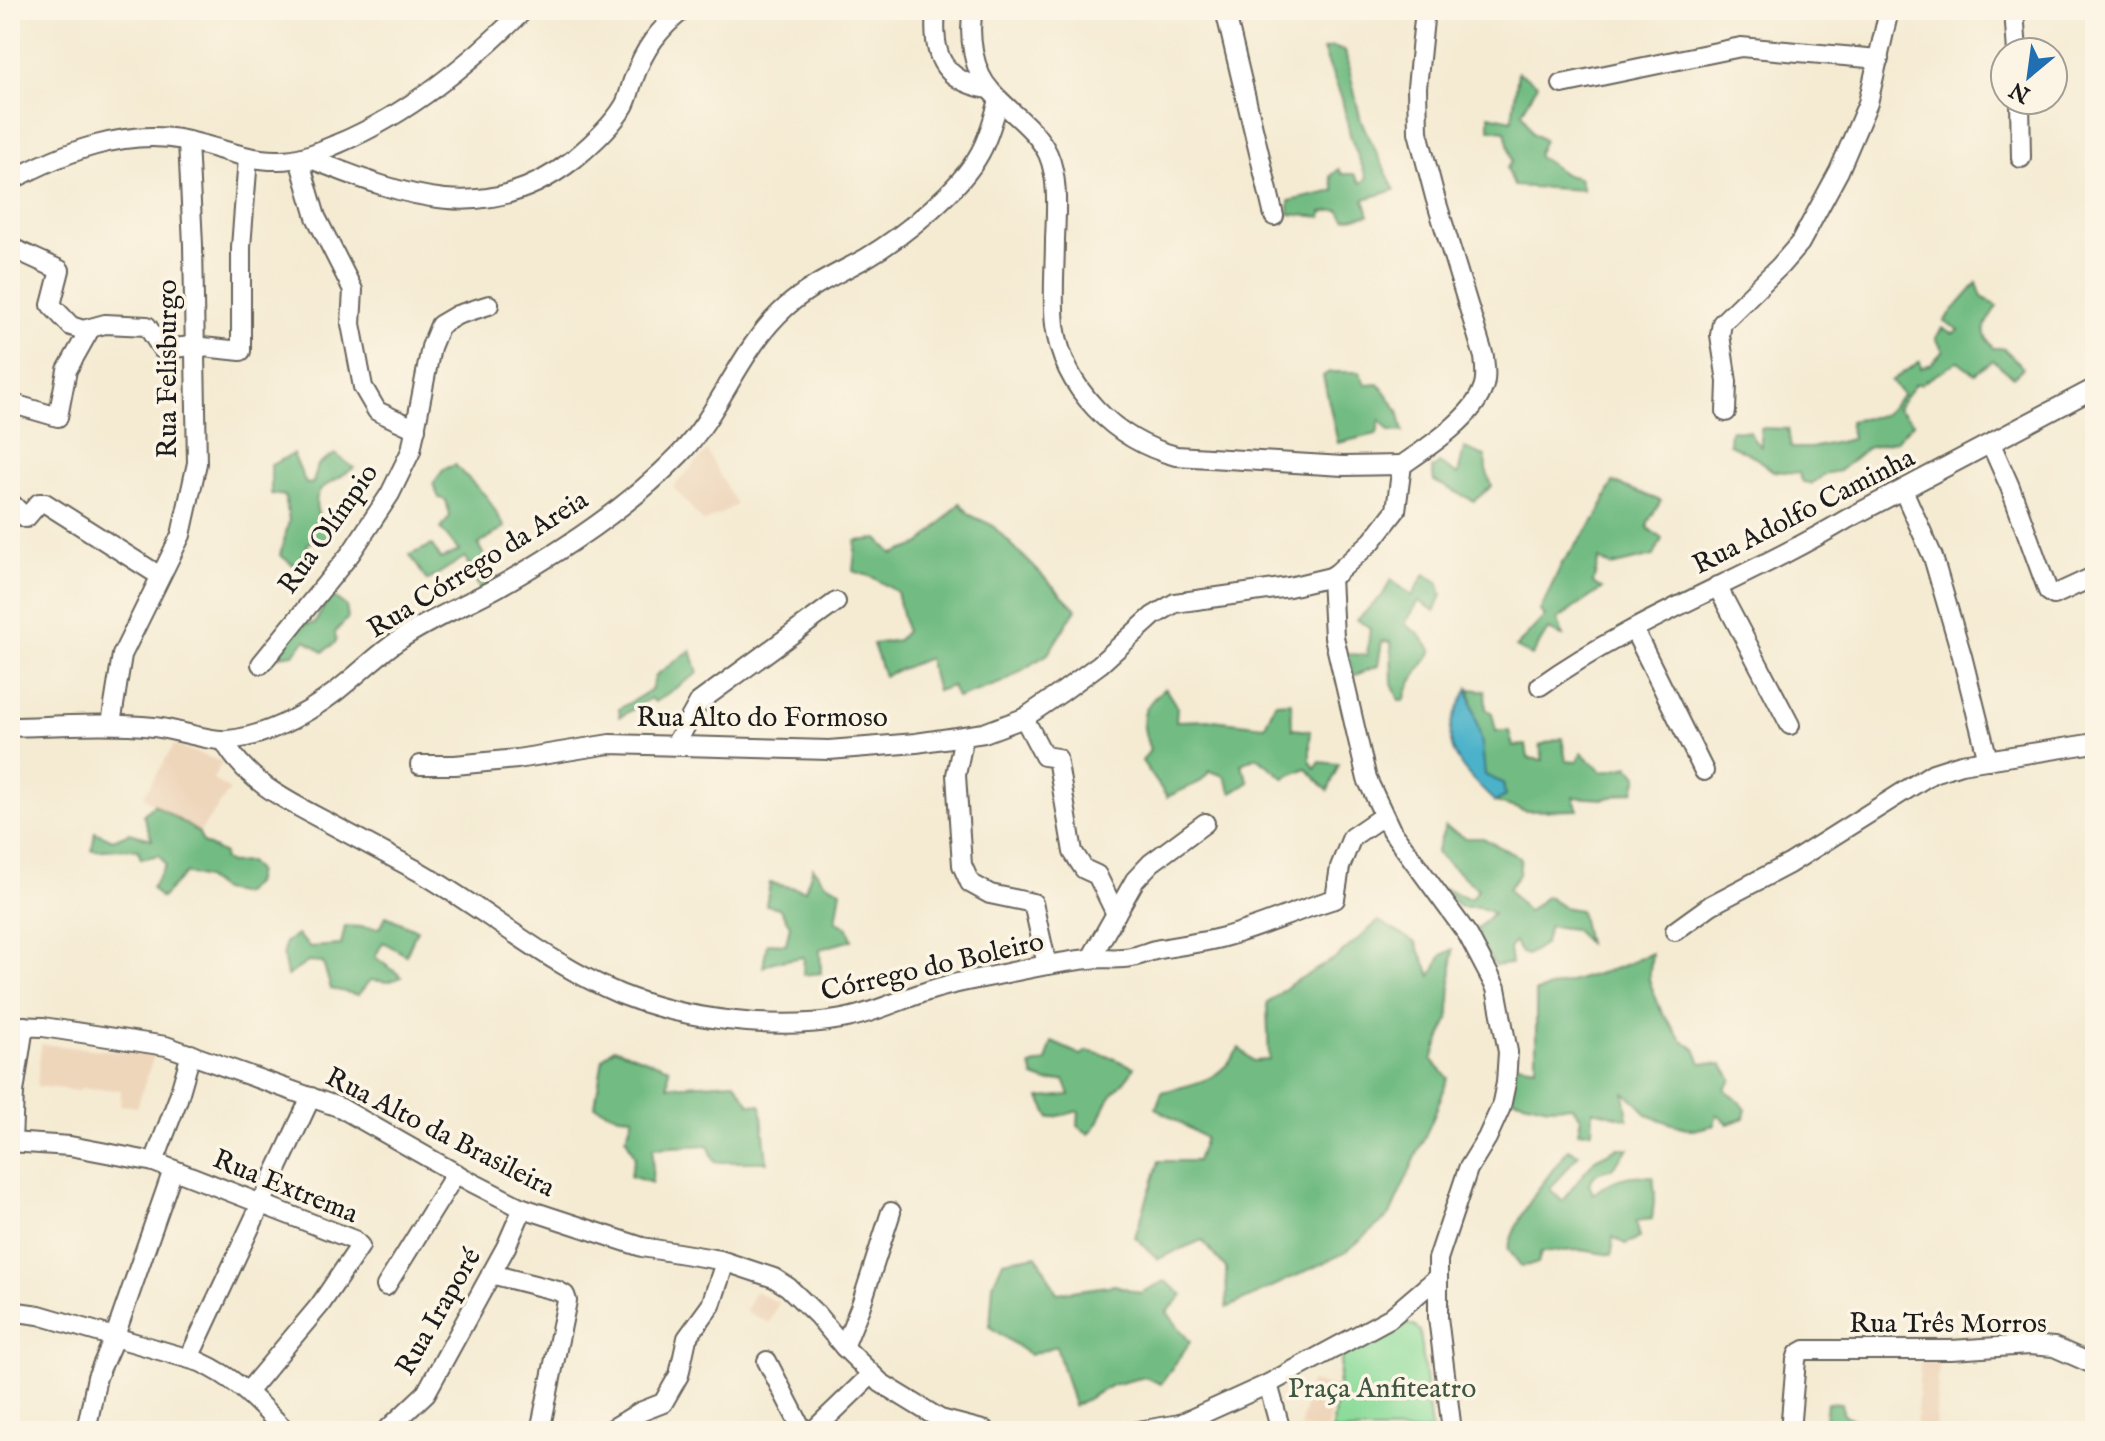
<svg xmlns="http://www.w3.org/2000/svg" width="2105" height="1441" font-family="'IM FELL English',serif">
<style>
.built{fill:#eed6bb}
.green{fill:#8ddc9b;stroke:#547c5c;stroke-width:2}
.forest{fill:#72bc83;stroke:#476c50;stroke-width:2}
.water{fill:#4bb2ca;stroke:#346773;stroke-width:2}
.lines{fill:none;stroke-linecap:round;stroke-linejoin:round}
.minor-casing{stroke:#68645c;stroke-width:22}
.minor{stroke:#fff;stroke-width:18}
.labels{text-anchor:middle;stroke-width:7;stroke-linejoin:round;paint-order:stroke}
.street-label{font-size:28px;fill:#1c1c1c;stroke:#fcf5e5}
.park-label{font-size:28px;fill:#3e5642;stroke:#fcf5e5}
</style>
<rect width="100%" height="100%" fill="#fcf5e5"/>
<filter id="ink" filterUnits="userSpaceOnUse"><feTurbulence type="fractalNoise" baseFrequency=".0125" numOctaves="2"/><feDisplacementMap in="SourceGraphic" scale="16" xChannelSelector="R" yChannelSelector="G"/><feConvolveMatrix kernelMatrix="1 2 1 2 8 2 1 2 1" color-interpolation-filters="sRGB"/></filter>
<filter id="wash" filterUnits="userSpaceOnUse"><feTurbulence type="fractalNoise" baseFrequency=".006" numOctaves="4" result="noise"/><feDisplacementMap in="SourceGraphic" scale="32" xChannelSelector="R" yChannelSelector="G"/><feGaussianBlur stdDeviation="1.8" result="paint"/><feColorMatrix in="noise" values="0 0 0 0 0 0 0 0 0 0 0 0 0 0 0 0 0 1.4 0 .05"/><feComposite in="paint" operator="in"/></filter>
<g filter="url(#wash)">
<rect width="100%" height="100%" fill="#f5ebd3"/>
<g class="built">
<polygon points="707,451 736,505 704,523 673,487"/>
<polygon points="174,745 222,762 213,779 230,790 199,833 143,797"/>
<polygon points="41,1044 154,1055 137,1107 120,1105 121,1090 80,1088 79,1091 37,1086"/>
<polygon points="755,1291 779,1303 769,1323 745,1311"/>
<polygon points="1920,1361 1939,1363 1935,1431 1916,1431"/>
<polygon points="1310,1382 1335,1387 1327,1431 1300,1428"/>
</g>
<polygon class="green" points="1389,1324 1413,1325 1420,1331 1431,1431 1332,1431 1342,1355"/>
<g class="forest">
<polygon points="1332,47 1345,51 1361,121 1395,190 1364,199 1369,215 1345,219 1339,210 1322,212 1322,217 1289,214 1289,201 1335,191 1331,176 1339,169 1342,174 1354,174 1361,183 1367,178 1351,139 1342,99 1323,50"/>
<polygon points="1518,72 1538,84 1522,112 1532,133 1544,140 1537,155 1566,175 1579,178 1583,190 1514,186 1507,168 1512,161 1505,131 1489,129 1489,115 1512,120"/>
<path d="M1977 283 1982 297 1997 306C1985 325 1978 329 1993 348H2004L2023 368 2013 377 1993 360 1975 374 1958 361 1921 384H1915L1897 409 1914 422 1897 440 1867 448 1839 471 1828 473 1811 484 1803 483 1799 473 1773 471 1752 455 1729 444 1730 430 1749 431 1754 440 1761 446V428L1788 429 1791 448H1811L1852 439 1849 421 1884 415 1903 395 1891 381 1920 361 1921 368 1931 364 1943 351 1936 338 1942 328 1953 333 1959 330 1944 321Z"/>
<polygon points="1329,372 1359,372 1366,385 1379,384 1398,410 1403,432 1389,431 1380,420 1377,434 1338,443 1323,376"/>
<polygon points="1464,448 1485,456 1486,470 1492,486 1474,501 1434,481 1432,469 1439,463 1458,475"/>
<path d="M293 454 306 484 313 483 318 465 335 454 354 468C347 473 325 485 321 489 309 504 322 524 330 536L323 542H309L304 555 295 566 280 555 289 521 285 496 271 494V465Z"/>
<polygon points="455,465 487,497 505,527 478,545 498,579 480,590 465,557 427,581 410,555 432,545 441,559 459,551 441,529 450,516 446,500 439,498 433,484 444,469"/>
<polygon points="1613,482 1661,501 1648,522 1648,528 1662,539 1654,556 1611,566 1599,559 1593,583 1602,589 1558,619 1563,636 1548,630 1532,656 1516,647 1545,616 1540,611 1562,563 1597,517"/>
<polygon points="960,503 970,515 992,525 1076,609 1048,654 1003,682 957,698 952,686 937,691 928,658 884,676 873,644 898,640 906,631 897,592 872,577 853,571 856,541 878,539 893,554 921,544"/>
<polygon points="1425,574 1438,582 1442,595 1435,611 1419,601 1405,624 1420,635 1432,651 1411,683 1404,701 1399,700 1392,684 1391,642 1382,641 1378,666 1353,676 1347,654 1367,655 1370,627 1357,620 1383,595 1391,579 1412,596"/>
<polygon points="330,594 346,606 348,618 335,632 336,642 323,652 306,640 293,654 279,656 297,625 315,623"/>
<polygon points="691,650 698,673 655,702 651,698 620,717 619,709 651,690 656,675"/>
<path d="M1165 688 1177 707 1176 721 1213 720 1265 726 1275 703 1291 702 1292 729 1310 731V760L1315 769 1320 762 1339 764 1328 791 1306 768 1284 778 1257 757 1241 764 1249 782 1232 793 1224 776 1210 771 1200 782 1167 797 1142 761 1150 750C1139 720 1140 708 1165 688Z"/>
<polygon points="1470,689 1485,691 1486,709 1492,713 1496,731 1509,731 1513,746 1526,745 1528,758 1543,760 1540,745 1562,738 1566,761 1577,762 1582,753 1602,772 1629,766 1638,776 1634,791 1604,799 1573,797 1578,810 1525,811 1495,802 1505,796 1503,783 1485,776"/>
<path d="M154 804 199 833 203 843 224 854 223 859 230 863 249 862 257 871 254 884 242 894 221 890 205 878 186 873 161 898 151 888 166 865 159 855 141 859 138 850C121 847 109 851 92 850L95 832 113 840 129 833 152 839 143 815Z"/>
<polygon points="1445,827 1465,838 1483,838 1521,858 1519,874 1508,889 1528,912 1546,896 1563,907 1580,910 1587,943 1573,929 1549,926 1545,943 1527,955 1521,953 1514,942 1509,949 1511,964 1495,966 1473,933 1493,913 1479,907 1460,907 1442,888 1471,899 1478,889 1436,853"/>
<polygon points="813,867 824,882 841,890 836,921 848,928 852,940 820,949 821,973 803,975 804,957 773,962 763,967 767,943 786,944 790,925 779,908 766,905 770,883 805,890"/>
<polygon points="386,916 417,930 406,955 383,942 375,957 402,977 387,982 370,980 358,995 331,989 323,963 308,962 287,976 283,955 285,942 297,935 310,947 341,945 345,926 380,928"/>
<path d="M1379 921 1416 943 1431 976 1442 955 1453 949 1449 1017 1432 1060 1448 1078 1434 1116 1390 1215 1345 1253 1227 1308 1226 1268 1202 1240 1158 1259 1135 1237 1159 1161H1197L1205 1138 1156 1108 1162 1092C1198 1083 1219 1082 1239 1048L1253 1061 1269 1060 1267 1004 1291 984 1337 957Z"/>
<polygon points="1652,953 1649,980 1662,1013 1681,1039 1695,1049 1701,1063 1722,1064 1732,1080 1725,1089 1746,1108 1744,1118 1728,1124 1717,1114 1714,1125 1694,1130 1675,1125 1647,1115 1636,1101 1624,1093 1628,1119 1593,1110 1592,1131 1578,1132 1581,1117 1572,1106 1548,1107 1511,1098 1511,1063 1536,1067 1536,992 1620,967"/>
<path d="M1052 1042 1081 1055 1087 1051 1107 1056 1134 1067C1127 1082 1117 1086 1109 1099 1099 1114 1104 1119 1089 1134L1078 1126 1079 1111 1050 1118 1040 1098 1070 1095 1064 1080 1047 1082 1034 1077 1031 1066 1046 1061Z"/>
<polygon points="614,1048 669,1068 668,1086 735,1082 750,1104 761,1105 767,1162 715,1162 708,1145 653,1148 652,1183 630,1176 635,1157 626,1138 633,1117 619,1116 595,1106 603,1058"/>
<path d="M1617 1148H1629L1612 1168 1597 1173 1589 1182 1593 1194C1611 1180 1629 1172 1653 1177L1655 1193 1652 1219 1636 1221 1640 1238 1626 1244 1613 1237 1612 1255 1581 1250 1541 1252 1538 1264 1521 1266 1508 1249C1518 1211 1546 1180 1568 1149L1579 1154 1550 1189 1562 1201 1595 1159Z"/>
<polygon points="1037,1255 1057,1293 1115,1285 1140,1293 1165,1281 1183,1295 1167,1312 1190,1342 1161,1384 1145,1377 1112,1385 1074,1406 1056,1346 1030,1355 990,1327 993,1284 1003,1261"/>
<polygon points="1827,1403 1841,1404 1844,1415 1863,1423 1889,1427 1889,1431 1824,1431"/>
</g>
<path class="water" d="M1468 688 1482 744 1485 775 1503 783 1505 796 1495 802C1474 781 1443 756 1452 723 1456 711 1463 699 1468 688Z"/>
</g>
<g filter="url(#ink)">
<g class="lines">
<defs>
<g id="minor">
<path d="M936 10C932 53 940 80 988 89"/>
<path d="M973 10C968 35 973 72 991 91 1009 112 1036 128 1048 154 1059 179 1056 213 1055 239 1055 267 1052 297 1055 325 1063 389 1115 440 1176 456L1343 466 1402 465"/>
<polyline points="1225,10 1274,216"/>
<polyline points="2014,10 2017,52"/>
<polyline points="1562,84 1741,47 1879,59"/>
<polyline points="2020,100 2021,158"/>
<path d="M306 157C400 194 484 230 574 159 592 144 612 126 624 106 629 98 630 87 634 78 644 49 659 29 683 10"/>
<polyline points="299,159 316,217 353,290 351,324 363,387 377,411 416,429"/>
<path d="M10 181C62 153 124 128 184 140 216 146 246 161 279 160 301 160 318 152 337 144 409 114 469 64 524 10"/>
<polyline points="10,247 60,270 51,305 71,326 83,330 105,324 147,326 162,349 193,346 241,351 241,247 248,158"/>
<polyline points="10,403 58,417 67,370 90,329"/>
<polyline points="1726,412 1727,382 1720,335 1722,323 1780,266 1800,243 1839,171 1868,103 1889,10"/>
<polyline points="1991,444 2010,487 2048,591 2054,595 2095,576"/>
<polyline points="1903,490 1933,557 1962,656 1988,760"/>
<polyline points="10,502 26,518 39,503 45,503 160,576"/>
<polyline points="1331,577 1334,637 1367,779 1391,830 1468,935 1496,988 1508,1052 1506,1083 1501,1107 1487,1138 1468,1169 1438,1259 1438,1317 1452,1431"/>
<polyline points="1717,586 1790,725"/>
<polyline points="1634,630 1704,771"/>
<polyline points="261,664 351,553 390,494 411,451 431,347 440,325 457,315 489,305"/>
<path d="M1540 686C1635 618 1747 579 1847 519L2095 388"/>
<polyline points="1024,718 1044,756 1057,758 1073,852 1084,869 1097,875 1116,914"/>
<polyline points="111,724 122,655 181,535 197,463 193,245 188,141"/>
<path d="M10 727C58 726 106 722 154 727 175 729 210 742 228 740 271 736 318 708 350 680 366 667 381 652 399 640 430 619 465 605 498 587 562 551 629 507 680 454 722 410 740 348 786 307 809 286 839 273 866 258 902 237 960 190 980 153 989 137 994 117 999 100"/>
<polyline points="964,736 956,775 962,865 970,883 990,894 1033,903 1047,965"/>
<path d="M224 741C247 782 287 801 327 822 357 838 388 855 418 871 487 910 546 963 620 994 682 1019 776 1031 842 1019 872 1014 899 1000 928 991 949 984 972 980 993 976 1025 969 1057 962 1089 959 1103 957 1118 960 1131 957 1139 956 1147 952 1155 950 1176 946 1199 943 1220 938 1260 928 1296 910 1335 899L1340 867 1352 837 1383 816"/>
<polyline points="675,745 699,702 836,602"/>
<path d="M420 765H455L517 759 610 744 829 750 916 743 984 733 1024 718 1062 692 1100 664 1153 616 1175 603 1289 587 1331 577 1337 573 1372 541 1396 510 1402 465C1428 447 1473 418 1483 388 1487 378 1485 367 1484 357L1435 197 1418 132 1417 87 1425 10"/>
<polyline points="1675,931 1711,905 1789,864 1933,773 1961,764 2095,743"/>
<polyline points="1091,958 1135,880 1151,863 1205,823"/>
<polyline points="10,1026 43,1027 166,1046 341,1108 471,1182 520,1207 642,1247 720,1260 774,1278 788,1287 817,1315 844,1347 881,1383 940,1419 986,1431"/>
<polyline points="10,1142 70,1146 154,1162 354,1240 360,1246 320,1305 248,1391"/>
<polyline points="12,1142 14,1092 24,1026"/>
<polyline points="154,1162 178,1099 191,1054"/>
<polyline points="491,1274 558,1291 565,1295 567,1301 540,1431"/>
<polyline points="386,1286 456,1173"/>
<path d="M10 1311 39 1315 200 1362C238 1379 257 1402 286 1431"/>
<polyline points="844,1347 861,1305 891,1212"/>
<polyline points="189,1358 311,1097"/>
<polyline points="767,1361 803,1431"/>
<polyline points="1268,1384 1281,1431"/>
<polyline points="86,1431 97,1377 115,1336 173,1170"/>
<polyline points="386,1431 426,1393 506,1247 523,1208"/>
<polyline points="609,1431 640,1412 663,1403 679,1375 687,1338 711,1305 725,1262"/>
<polyline points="813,1431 871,1375"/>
<polyline points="1138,1431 1180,1424 1268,1384 1390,1318 1438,1277"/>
<polyline points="1790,1431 1796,1360 1798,1354 1805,1350 1951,1350 2029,1345 2054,1347 2095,1365"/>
</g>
</defs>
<use href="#minor" class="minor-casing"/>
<use href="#minor" class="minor"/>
</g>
</g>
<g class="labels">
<g class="street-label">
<text transform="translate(166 369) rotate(-90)" y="10">Rua Felisburgo</text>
<text transform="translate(1803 510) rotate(-27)" y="10">Rua Adolfo Caminha</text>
<text transform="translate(327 528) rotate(-55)" y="10">Rua Olímpio</text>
<text transform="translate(477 563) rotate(-32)" y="10">Rua Córrego da Areia</text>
<text x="762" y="726">Rua Alto do Formoso</text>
<text transform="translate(932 965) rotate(-13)" y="10">Córrego do Boleiro</text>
<text transform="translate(441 1131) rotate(27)" y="10">Rua Alto da Brasileira</text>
<text transform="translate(286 1185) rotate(22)" y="10">Rua Extrema</text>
<text transform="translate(437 1311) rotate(-60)" y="10">Rua Iraporé</text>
<text x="1948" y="1332">Rua Três Morros</text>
</g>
<g class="park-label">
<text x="1382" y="1397">Praça Anfiteatro</text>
</g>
</g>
<rect width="2105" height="1441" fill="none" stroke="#fcf5e5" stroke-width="40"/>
<g transform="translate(2029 76) rotate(209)"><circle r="38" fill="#fcf5e5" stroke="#a29e95" stroke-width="2"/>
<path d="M0-6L14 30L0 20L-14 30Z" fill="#1f6fb2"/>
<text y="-12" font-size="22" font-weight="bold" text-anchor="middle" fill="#1c1c1c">N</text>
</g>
</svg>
